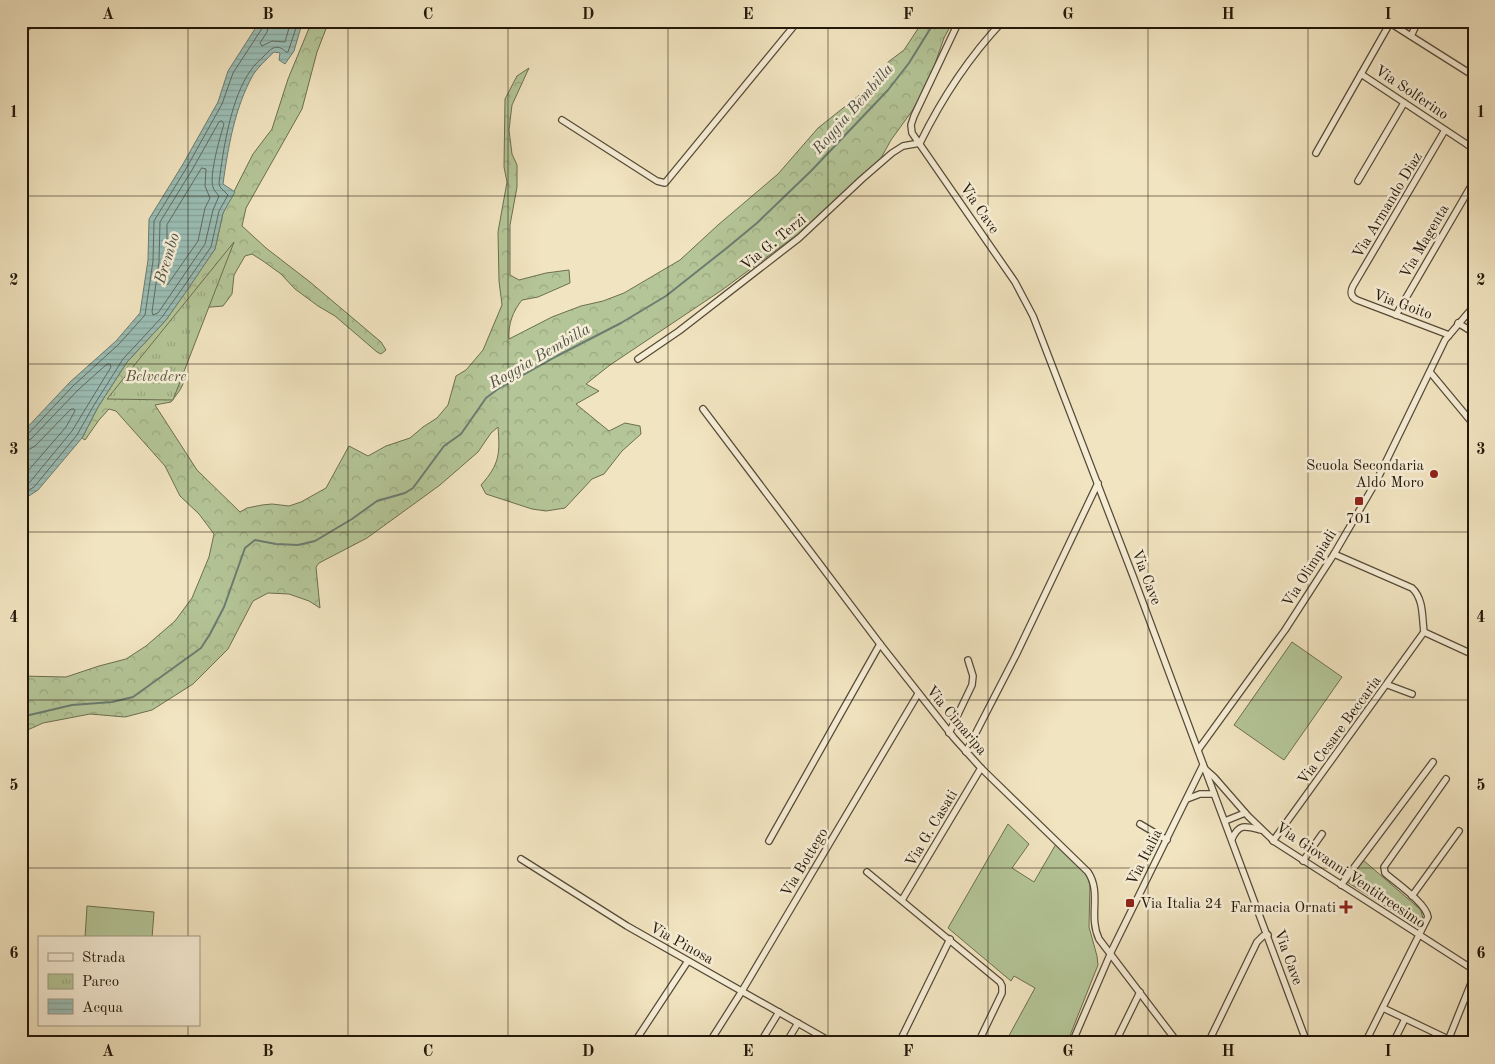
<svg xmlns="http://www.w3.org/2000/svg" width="1495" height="1064" font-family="'Old Standard TT',serif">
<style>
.grass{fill:#b4c597;stroke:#6c6e50}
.forest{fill:url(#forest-crowns);stroke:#6c6e50}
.park{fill:url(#park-tufts);stroke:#6c6e50}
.water{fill:url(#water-rules);stroke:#6b7c71}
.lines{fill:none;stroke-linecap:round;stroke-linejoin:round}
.shore{stroke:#5f6b60;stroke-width:1}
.stream{stroke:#6b7c71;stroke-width:2}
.street-casing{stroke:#564b37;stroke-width:8}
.street{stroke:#f6edd6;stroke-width:5.5}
.grid{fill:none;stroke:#231809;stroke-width:1;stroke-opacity:0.55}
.poi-dot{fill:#8f2418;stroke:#f6edd6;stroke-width:2}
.labels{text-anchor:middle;stroke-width:5;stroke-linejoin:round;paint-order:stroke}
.street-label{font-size:15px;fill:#231809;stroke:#f6edd6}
.park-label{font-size:15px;font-style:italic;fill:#56553b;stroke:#f6edd6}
.poi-label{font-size:15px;fill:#231809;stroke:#f6edd6;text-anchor:end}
.water-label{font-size:16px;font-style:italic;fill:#4d5246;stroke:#f6edd6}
.neatline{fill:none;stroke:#231809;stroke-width:2}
.grid-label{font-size:16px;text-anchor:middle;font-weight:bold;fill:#231809}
</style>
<defs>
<pattern id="forest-crowns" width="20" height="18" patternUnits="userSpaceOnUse" patternTransform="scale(1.25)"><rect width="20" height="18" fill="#b4c597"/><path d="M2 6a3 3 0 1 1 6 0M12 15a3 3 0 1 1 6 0" fill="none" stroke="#9aa881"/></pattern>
<pattern id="park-tufts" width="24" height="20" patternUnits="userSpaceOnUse" patternTransform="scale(1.25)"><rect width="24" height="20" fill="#b4c597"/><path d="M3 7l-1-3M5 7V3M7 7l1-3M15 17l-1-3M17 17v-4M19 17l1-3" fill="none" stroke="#9aa881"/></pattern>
<pattern id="water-rules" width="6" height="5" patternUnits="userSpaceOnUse" patternTransform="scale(1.25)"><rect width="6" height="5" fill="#9bbeb6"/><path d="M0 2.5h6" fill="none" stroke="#85a39b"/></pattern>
</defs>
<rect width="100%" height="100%" fill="#f1e4c0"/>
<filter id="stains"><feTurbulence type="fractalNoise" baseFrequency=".004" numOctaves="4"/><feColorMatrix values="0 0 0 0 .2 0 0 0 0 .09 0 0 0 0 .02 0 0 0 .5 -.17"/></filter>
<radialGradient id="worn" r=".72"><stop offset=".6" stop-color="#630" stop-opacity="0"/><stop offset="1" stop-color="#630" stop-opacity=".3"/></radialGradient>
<g class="grass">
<polygon points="1292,642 1342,677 1284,760 1234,725"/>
<polygon points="1008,824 1029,844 1012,868 1034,882 1056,844 1086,874 1090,882 1089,927 1097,956 1098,965 1067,1043 1005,1043 1035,988 1014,976 1011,981 948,928"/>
<polygon points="1363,860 1421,910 1423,919 1420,928 1347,882"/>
<polygon points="87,906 154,912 152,938 85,938"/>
</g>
<g class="forest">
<polygon points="21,21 84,21 38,24 21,35"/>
<path d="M312 21H329L317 52 302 109 246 208 242 226 266 248 310 282 381 342 386 350 381 354 377 352 335 316 318 306 295 289 281 274 263 261 252 254 245 256 234 275 232 294 223 306 199 308 174 373 185 380 180 390 171 402 155 405 197 470 240 512 247 508 262 505 272 504 289 506 301 502 326 488 349 446 368 456 386 446 410 438 423 427 437 418 448 405 456 376 466 370 483 350 502 305 499 281 498 232 507 182 504 167 505 99 517 76 529 68 512 105 509 130 512 154 517 165V187L510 225V275L519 280 546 273 569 270 570 283 538 297 522 300C513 311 508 324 509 339L552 317 581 306 603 301 624 293 680 260 718 225 778 174 818 128 867 89 888 62 904 50 923 21H953L944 38 928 84 912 111 891 140 881 158 798 234 722 290 610 365 586 384 599 391 576 404 609 431 625 423 640 426 641 434 622 451 604 474 592 479 565 508 546 511 532 509 486 494 481 485C500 464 500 453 498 427L491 433 478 452 440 485 367 538 319 563 316 567 320 608 309 601 289 594 268 593 253 601 228 649 193 684 152 710 125 717 90 714 43 723 21 733V676L66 677 99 666 126 659 146 646 175 621 192 598 209 557 214 534 199 514 180 496 165 466 116 411 109 409 99 420 85 440 82 438 98 407 127 362 166 320 215 249 223 213 253 154 272 129 288 79Z"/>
</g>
<polygon class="park" points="234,242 173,400 107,399"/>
<path class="water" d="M260 21H308L301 27 294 51 285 64 279 60 280 53 274 52C267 59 258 67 253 75 235 107 228 147 223 184L235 192 223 213 215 249 188 289 166 320 127 362 98 407 82 438 38 490 21 501V434L70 382 116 341 140 313 148 260 149 219 183 164 218 102 228 71Z"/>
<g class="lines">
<g class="shore">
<polyline points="270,21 267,32 260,43 262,46 272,41 285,42 291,21"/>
<path d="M222 121 224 124C220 137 209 175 213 187 214 191 217 193 219 196L213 210 205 244 158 313 153 315 152 312 159 262 160 222 192 170 219 122Z"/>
<polygon points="202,168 206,169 205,186 210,198 205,208 198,241 168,284 166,285 164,282 167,261 167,225"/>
<polyline points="21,437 27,435 73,386 119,344 145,315 153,261 154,221 187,167 222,104 233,73 261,30 264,21"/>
<polyline points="21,443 31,439 78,390 107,364 110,364 111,367 72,431 30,482 21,488"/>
<polyline points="21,450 28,450 35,446 71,409 74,409 75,411 66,427 21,479"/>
<path d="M21 495 34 487 77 435 94 405 123 359 162 317 184 286 211 247 219 211 228 195 220 187 219 183C223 150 231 97 251 70 254 65 259 61 264 56 271 48 277 43 286 52H288L297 25 300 21"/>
</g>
<polyline class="stream" points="21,717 72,705 112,702 133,697 201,648 210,634 224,607 245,548 255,540 276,544 298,545 315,541 352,519 377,501 405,493 413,488 444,446 461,434 486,398 498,389 557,356 621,323 666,296 728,247 757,223 811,171 888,90 909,63 935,21"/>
<defs>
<g id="street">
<polyline points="959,21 914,116 911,125 912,133 1015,282 1033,316 1133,576 1307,1043"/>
<polyline points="1387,21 1474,76"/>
<polyline points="1411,36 1418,21"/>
<polyline points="1361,74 1474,149"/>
<polyline points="562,120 657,181 665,183 798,21"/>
<path d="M1445 130 1353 286C1350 292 1351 297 1357 300L1449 335"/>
<path d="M920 143C942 98 969 57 1003 21"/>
<polyline points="1468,145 1474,136"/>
<polyline points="1316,153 1390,23"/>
<polyline points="1358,181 1404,103"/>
<polyline points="1396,315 1474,181"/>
<polyline points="1458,323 1474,333"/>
<polyline points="638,359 679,331 799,238 862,179 892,153 903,146 920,143"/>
<polyline points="1430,372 1474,425"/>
<path d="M703 409 880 644 954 738 981 768 1088 872C1102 893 1088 916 1099 939L1178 1043"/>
<path d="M1334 554 1412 588C1424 599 1422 618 1424 632L1474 655"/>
<polyline points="1388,685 1412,694"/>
<polyline points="949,733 972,685 973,676 968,660"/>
<polyline points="1198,750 1285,630 1334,554 1377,480 1445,340 1474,306"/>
<polyline points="966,752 1016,655 1098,483"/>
<polyline points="1205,769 1214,777 1248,816 1275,842 1474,970"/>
<polyline points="1187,799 1200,794 1214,794"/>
<polyline points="1225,821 1245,813"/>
<polyline points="1140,824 1167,840"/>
<path d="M1232 839C1239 823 1246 826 1261 830"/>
<polyline points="769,841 880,644"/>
<polyline points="1273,841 1424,632"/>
<polyline points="521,859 627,926 833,1043"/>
<polyline points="1303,861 1322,834"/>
<polyline points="867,872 1000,982 1002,986 1002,993 978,1043"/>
<polyline points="1341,885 1433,762"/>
<polyline points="1412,896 1459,831"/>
<polyline points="902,900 981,768"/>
<polyline points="1383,1008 1448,1039"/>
<polyline points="634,1043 688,961"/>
<polyline points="709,1043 742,991 918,694"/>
<polyline points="760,1043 779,1012"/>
<polyline points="786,1043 798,1023"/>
<polyline points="899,1043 950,939"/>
<polyline points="1072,1043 1112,950 1203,765"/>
<polyline points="1115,1043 1140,992"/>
<polyline points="1208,1043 1257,942 1263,936 1268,935"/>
<path d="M1365 1043 1428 917C1426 903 1396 883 1385 873L1384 867 1446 779"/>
<polyline points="1393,1043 1405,1019"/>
<polyline points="1447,1043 1474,976"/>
</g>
</defs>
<use href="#street" class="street-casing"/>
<use href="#street" class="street"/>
</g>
<path class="grid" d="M188 21V938M348 21V1043M508 21V1043M668 21V1043M828 21V1043M988 21V1043M1148 21V1043M1308 21V1043M21 196H1474M21 364H1474M21 532H1474M21 700H1474M21 868H1474M188 1025V1043"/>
<g class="poi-dot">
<circle cx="1434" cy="474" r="5"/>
<rect x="1354" y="496" width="10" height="10" rx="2.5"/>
<rect x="1125" y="898" width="10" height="10" rx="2.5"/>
<path d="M1343.5 899.5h5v5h5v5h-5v5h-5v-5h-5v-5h5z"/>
</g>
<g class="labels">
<g class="street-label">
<text transform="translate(1412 92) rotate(34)" y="5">Via Solferino</text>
<text transform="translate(1387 205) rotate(-59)" y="5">Via Armando Diaz</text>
<text transform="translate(980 208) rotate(56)" y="5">Via Cave</text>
<text transform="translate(1424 241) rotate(-60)" y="5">Via Magenta</text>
<text transform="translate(773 242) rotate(-39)" y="5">Via G. Terzi</text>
<text transform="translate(1403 304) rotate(20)" y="5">Via Goito</text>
<text transform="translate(1309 568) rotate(-58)" y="5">Via Olimpiadi</text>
<text transform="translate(1147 577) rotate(69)" y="5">Via Cave</text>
<text transform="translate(957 720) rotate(50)" y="5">Via Cimaripa</text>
<text transform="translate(1339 730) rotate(-54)" y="5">Via Cesare Beccaria</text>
<text transform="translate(931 828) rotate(-59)" y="5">Via G. Casati</text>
<text transform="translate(1144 857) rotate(-63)" y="5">Via Italia</text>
<text transform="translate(804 862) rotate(-59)" y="5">Via Bottego</text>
<text transform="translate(1351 875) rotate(34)" y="5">Via Giovanni Ventitreesimo</text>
<text transform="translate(682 943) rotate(29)" y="5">Via Pinosa</text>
<text transform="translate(1289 957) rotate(70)" y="5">Via Cave</text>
</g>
<g class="park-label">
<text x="156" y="381">Belvedere</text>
</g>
<g class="poi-label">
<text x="1424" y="470">Scuola Secondaria<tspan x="1424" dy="17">Aldo Moro</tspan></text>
<text x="1359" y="523" text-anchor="middle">701</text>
<text x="1140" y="908" text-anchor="start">Via Italia 24</text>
<text x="1336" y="912">Farmacia Ornati</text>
</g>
<g class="water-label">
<text transform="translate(852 108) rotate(-49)" y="6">Roggia Bembilla</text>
<text transform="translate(166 258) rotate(-73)" y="6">Brembo</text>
<text transform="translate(539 355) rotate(-30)" y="6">Roggia Bembilla</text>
</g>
</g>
<rect width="1495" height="1064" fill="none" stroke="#f1e4c0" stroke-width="55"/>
<rect x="38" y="936" width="162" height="90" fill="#f6edd6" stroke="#a29884"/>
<rect x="48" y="953" width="25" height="8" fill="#f6edd6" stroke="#a29884"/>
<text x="82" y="962" font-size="15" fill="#231809">Strada</text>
<rect x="48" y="974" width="25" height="15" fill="url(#park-tufts)" stroke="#a29884"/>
<text x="82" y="986" font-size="15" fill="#231809">Parco</text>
<rect x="48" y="999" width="25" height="15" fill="url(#water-rules)" stroke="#a29884"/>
<text x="82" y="1012" font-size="15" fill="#231809">Acqua</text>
<rect x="28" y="28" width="1440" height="1008" class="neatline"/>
<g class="grid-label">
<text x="108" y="19">A</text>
<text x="268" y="19">B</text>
<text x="428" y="19">C</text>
<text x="588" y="19">D</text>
<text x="748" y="19">E</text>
<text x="908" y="19">F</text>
<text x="1068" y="19">G</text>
<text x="1228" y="19">H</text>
<text x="1388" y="19">I</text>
<text x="14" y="117">1</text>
<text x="1481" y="117">1</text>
<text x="14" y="285">2</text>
<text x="1481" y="285">2</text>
<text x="14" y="454">3</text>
<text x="1481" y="454">3</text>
<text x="14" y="622">4</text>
<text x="1481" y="622">4</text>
<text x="14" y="790">5</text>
<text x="1481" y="790">5</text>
<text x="14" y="958">6</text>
<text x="1481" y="958">6</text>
<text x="108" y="1056">A</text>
<text x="268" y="1056">B</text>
<text x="428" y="1056">C</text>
<text x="588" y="1056">D</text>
<text x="748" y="1056">E</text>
<text x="908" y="1056">F</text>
<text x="1068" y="1056">G</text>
<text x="1228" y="1056">H</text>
<text x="1388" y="1056">I</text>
</g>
<rect width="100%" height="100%" filter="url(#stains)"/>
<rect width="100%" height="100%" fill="url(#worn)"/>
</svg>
